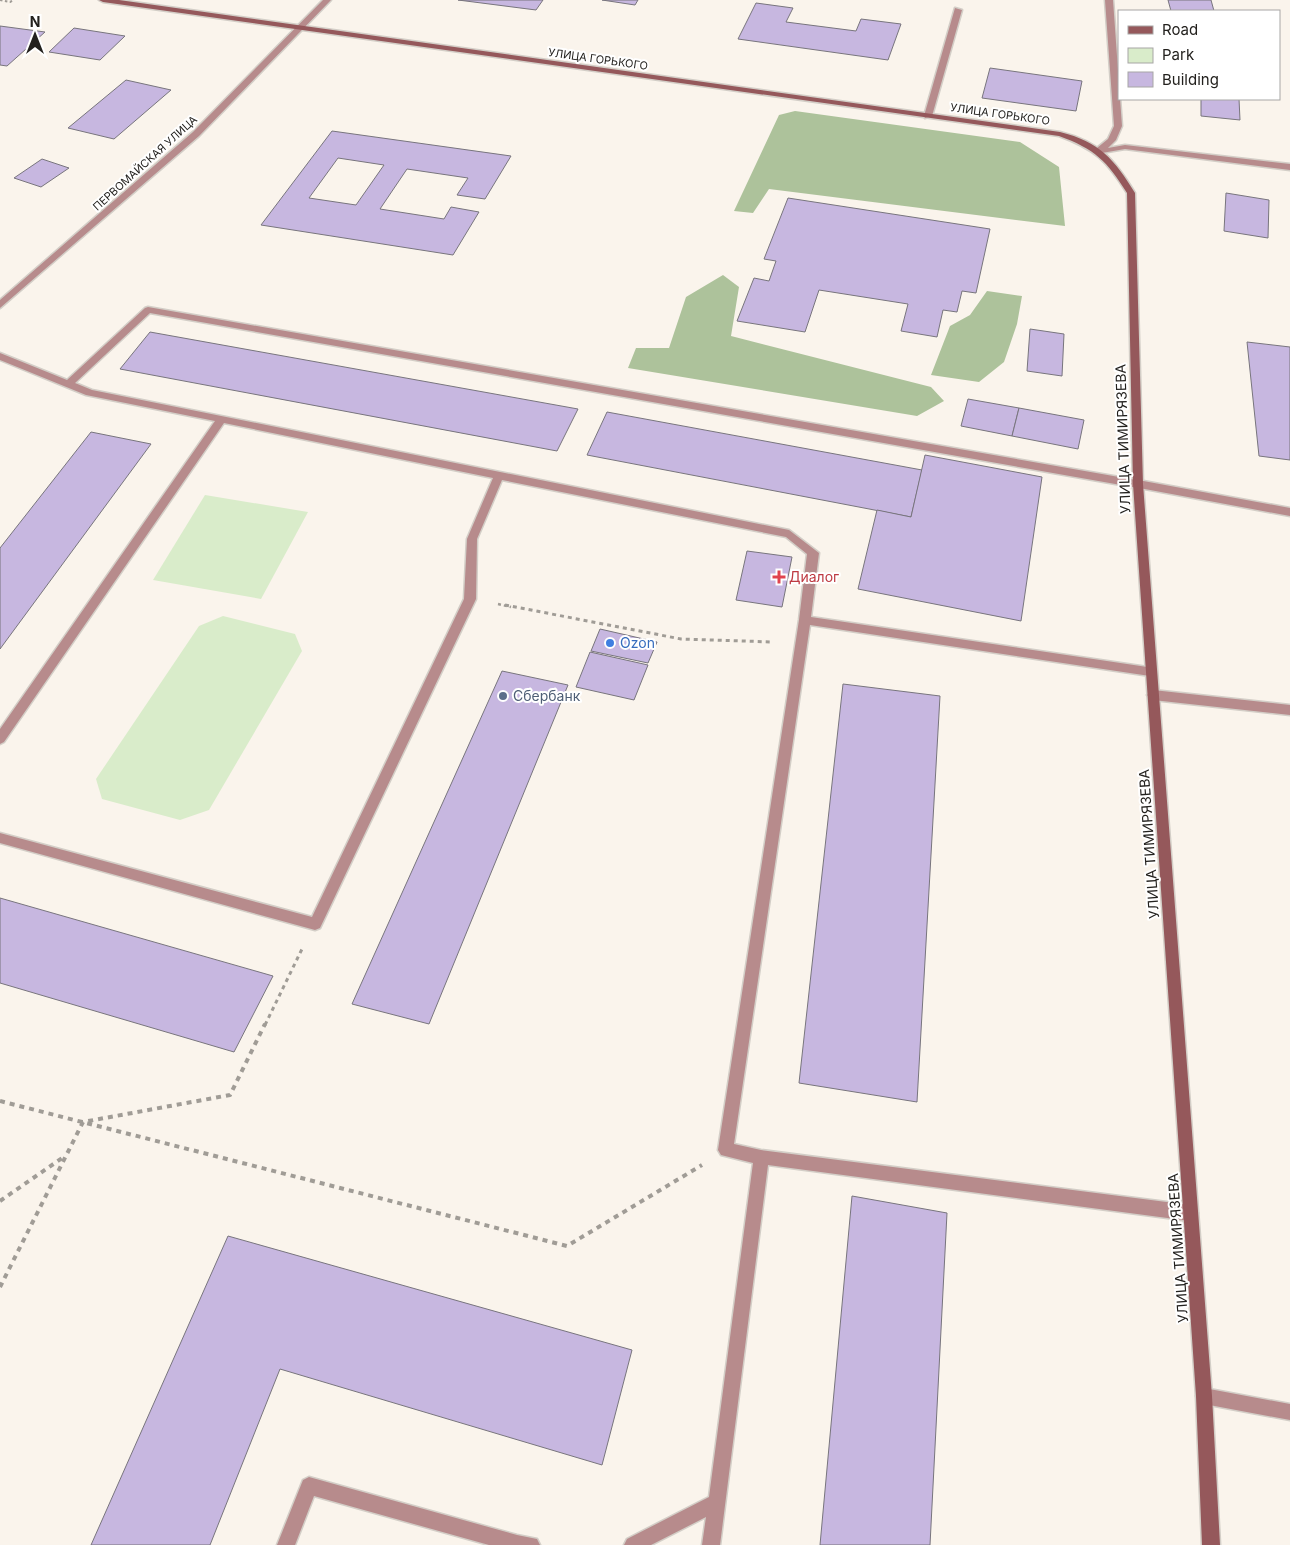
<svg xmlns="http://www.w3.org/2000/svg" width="1290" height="1545" font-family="Inter,sans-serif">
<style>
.green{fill:#d9ecca}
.forest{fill:#adc29b}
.building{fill:#c7b7e0;stroke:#78757d;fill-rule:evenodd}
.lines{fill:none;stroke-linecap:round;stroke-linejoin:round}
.lane-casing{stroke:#d3cec7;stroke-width:3}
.street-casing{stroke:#d3cec7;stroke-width:3}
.secondary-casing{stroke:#d3cec7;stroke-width:3}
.path-far3{stroke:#a09c96;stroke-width:2;stroke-dasharray:2.5 2.5;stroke-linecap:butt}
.path-far2{stroke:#a09c96;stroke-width:2.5;stroke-dasharray:3 3;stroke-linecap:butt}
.path-far1{stroke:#a09c96;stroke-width:3;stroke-dasharray:4 4;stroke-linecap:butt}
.path{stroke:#a09c96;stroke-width:4;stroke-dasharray:5 5;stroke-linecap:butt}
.lane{fill:#b78b8c;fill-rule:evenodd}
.street{fill:#b78b8c;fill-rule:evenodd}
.secondary{fill:#95585b;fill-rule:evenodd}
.health-dot{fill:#e0444e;stroke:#fff;stroke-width:2}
.shop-dot{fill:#3f7fe0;stroke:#fff;stroke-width:2}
.service-dot{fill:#5c6f8a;stroke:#fff;stroke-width:2}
.labels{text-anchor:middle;stroke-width:4;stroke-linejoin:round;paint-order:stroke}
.far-street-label{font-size:11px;fill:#23211e;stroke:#fff}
.street-label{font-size:14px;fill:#23211e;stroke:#fff}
.health-label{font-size:14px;fill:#be3a42;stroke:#fff;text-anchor:start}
.shop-label{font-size:14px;fill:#366cbe;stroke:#fff;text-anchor:start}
.service-label{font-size:14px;fill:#4e5e75;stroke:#fff;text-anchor:start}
</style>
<rect width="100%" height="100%" fill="#faf4ec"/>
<g class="green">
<polygon points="205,495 308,512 261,599 153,580"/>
<polygon points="223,616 295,634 302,651 209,810 180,820 102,799 96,779 199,626"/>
</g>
<g class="forest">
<polygon points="795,111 1020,142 1059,167 1065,226 769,189 753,213 734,211 779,115"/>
<polygon points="723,275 739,287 731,336 931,387 944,401 917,416 628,368 636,348 669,348 686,297"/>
<polygon points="987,291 1022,296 1017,324 1004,362 979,382 931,375 950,326 970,315"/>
</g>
<g class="building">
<polygon points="458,0 543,0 536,10"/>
<polygon points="602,0 638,0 635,5"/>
<polygon points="1168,0 1211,0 1214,11 1171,11"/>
<polygon points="756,3 793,8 786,22 856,31 861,19 901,24 888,60 738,39"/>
<polygon points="0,26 45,32 7,66 0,65"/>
<polygon points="74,28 125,36 100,60 49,52"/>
<polygon points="990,68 1082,81 1076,111 982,98"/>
<polygon points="126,80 171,90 114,139 68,128"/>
<polygon points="1201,99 1239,99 1240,120 1201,116"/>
<path d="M332 131 511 156 485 199 457 195 468 178 407 169 380 209 444 219 451 207 479 212 453 255 261 225ZM338 158 384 165 356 205 309 198Z"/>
<polygon points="42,159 69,168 41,187 14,178"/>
<polygon points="1226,193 1269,200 1268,238 1224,231"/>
<polygon points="788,198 990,229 976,293 962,291 957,312 943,310 937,337 901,331 908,304 819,290 805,332 737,321 754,278 769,281 776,261 764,259"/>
<polygon points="1030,329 1064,334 1062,376 1027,371"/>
<polygon points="150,332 578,409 557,451 120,369"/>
<polygon points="1247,342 1290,347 1290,460 1259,456"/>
<polygon points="968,399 1019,408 1012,436 961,426"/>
<polygon points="1019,408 1084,420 1078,449 1012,436"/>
<polygon points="607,412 922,470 911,517 587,455"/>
<polygon points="91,432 151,444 0,649 0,548"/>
<polygon points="925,455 1042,477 1021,621 858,589 877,510 911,517"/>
<polygon points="747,551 792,557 782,607 736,600"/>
<polygon points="600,629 657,642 648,663 591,651"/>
<polygon points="590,652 648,665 634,700 576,687"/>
<polygon points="502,671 568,685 429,1024 352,1004"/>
<polygon points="843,684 940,696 917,1102 799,1083"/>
<polygon points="0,898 273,976 234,1052 0,983"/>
<polygon points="852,1196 947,1213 930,1545 820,1545"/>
<polygon points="228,1236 632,1350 602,1465 280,1369 210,1545 91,1545"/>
</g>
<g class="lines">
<defs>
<g id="lane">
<polygon points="955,8 962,10 932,116 925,118 924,116"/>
<polygon points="148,307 1142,481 1142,487 1138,488 150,313 75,383 92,390 789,530 819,553 811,617 1154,668 1156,671 1154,674 1150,676 810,625 734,1144 761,1150 1190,1205 1195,1208 1198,1213 1195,1218 1190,1221 768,1165 720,1545 702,1545 706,1517 651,1545 624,1545 627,1539 709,1497 753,1163 721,1155 718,1150 799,620 807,554 786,537 502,480 477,539 476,599 320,928 315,930 0,843 0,833 312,917 464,599 467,539 493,478 224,423 4,742 0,744 0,729 215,421 86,395 0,360 0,353 67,380 145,308"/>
<polygon points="1153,690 1290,705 1290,715 1153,700 1147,695"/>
<polygon points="1204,1388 1290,1404 1290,1420 1204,1404 1198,1402 1196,1396 1198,1390"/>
<polygon points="309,1477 517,1535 537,1539 540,1545 489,1545 314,1496 295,1545 277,1545 303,1480"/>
</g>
<g id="street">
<polygon points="323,0 331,0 199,136 0,308 0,300 193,132"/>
<polygon points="1105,0 1113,0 1122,126 1116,140 1108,148 1125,145 1290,164 1290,170 1125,149 1096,154 1097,148 1108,139 1114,126"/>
<polygon points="1138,480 1290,508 1290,516 1134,487 1134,481"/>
</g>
<path id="secondary" d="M99 0H119L1060 132C1100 142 1114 159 1135 193L1143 484 1212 1396 1220 1545H1202L1196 1396 1133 484 1127 193C1107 161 1095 149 1059 136L103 2Z"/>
</defs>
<use href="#lane" class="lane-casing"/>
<use href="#street" class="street-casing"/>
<use href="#secondary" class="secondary-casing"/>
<polyline class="path-far3" points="0,0 10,2 14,0"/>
<polyline class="path-far2" points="498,604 511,607"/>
<g class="path-far1">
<polyline points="505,605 681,639 773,642"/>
<polyline points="265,1025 302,949"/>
</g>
<g class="path">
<polyline points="0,1101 567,1246 702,1165"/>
<polyline points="0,1201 65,1156"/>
<polyline points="0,1287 83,1122 230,1095 265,1024"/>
</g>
<use href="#lane" class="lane"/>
<use href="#street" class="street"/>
<use href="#secondary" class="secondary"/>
</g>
<path class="health-dot" d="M776.5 569.5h5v5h5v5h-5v5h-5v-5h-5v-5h5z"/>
<circle class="shop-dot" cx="610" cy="643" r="5"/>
<circle class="service-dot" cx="503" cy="696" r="5"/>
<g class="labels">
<g class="far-street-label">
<text transform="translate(598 59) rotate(8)" y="4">УЛИЦА ГОРЬКОГО</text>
<text transform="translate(1000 114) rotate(8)" y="4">УЛИЦА ГОРЬКОГО</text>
<text transform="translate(145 163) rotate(-42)" y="4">ПЕРВОМАЙСКАЯ УЛИЦА</text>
</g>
<g class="street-label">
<text transform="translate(1123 439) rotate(-92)" y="5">УЛИЦА ТИМИРЯЗЕВА</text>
<text transform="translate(1149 844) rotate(-94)" y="5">УЛИЦА ТИМИРЯЗЕВА</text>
<text transform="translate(1178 1248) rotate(-94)" y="5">УЛИЦА ТИМИРЯЗЕВА</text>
</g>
<g class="health-label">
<text x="789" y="582">Диалог</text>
</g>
<g class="shop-label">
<text x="620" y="648">Ozon</text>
</g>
<g class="service-label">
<text x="513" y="701">Сбербанк</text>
</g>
</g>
<rect x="1118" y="10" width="162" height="90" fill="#ffffff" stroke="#a7a6a5"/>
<rect x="1128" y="26" width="25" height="8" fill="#95585b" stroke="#a7a6a5"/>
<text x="1162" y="35" font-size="15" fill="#23211e">Road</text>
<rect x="1128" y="48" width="25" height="15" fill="#d9ecca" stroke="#a7a6a5"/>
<text x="1162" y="60" font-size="15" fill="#23211e">Park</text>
<rect x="1128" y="72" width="25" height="15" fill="#c7b7e0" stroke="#a7a6a5"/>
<text x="1162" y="85" font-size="15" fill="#23211e">Building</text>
<g transform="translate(35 35)" stroke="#ffffff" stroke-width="4" paint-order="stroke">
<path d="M0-4L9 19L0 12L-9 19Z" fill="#23211e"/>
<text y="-8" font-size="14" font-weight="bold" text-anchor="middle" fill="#23211e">N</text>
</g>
</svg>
